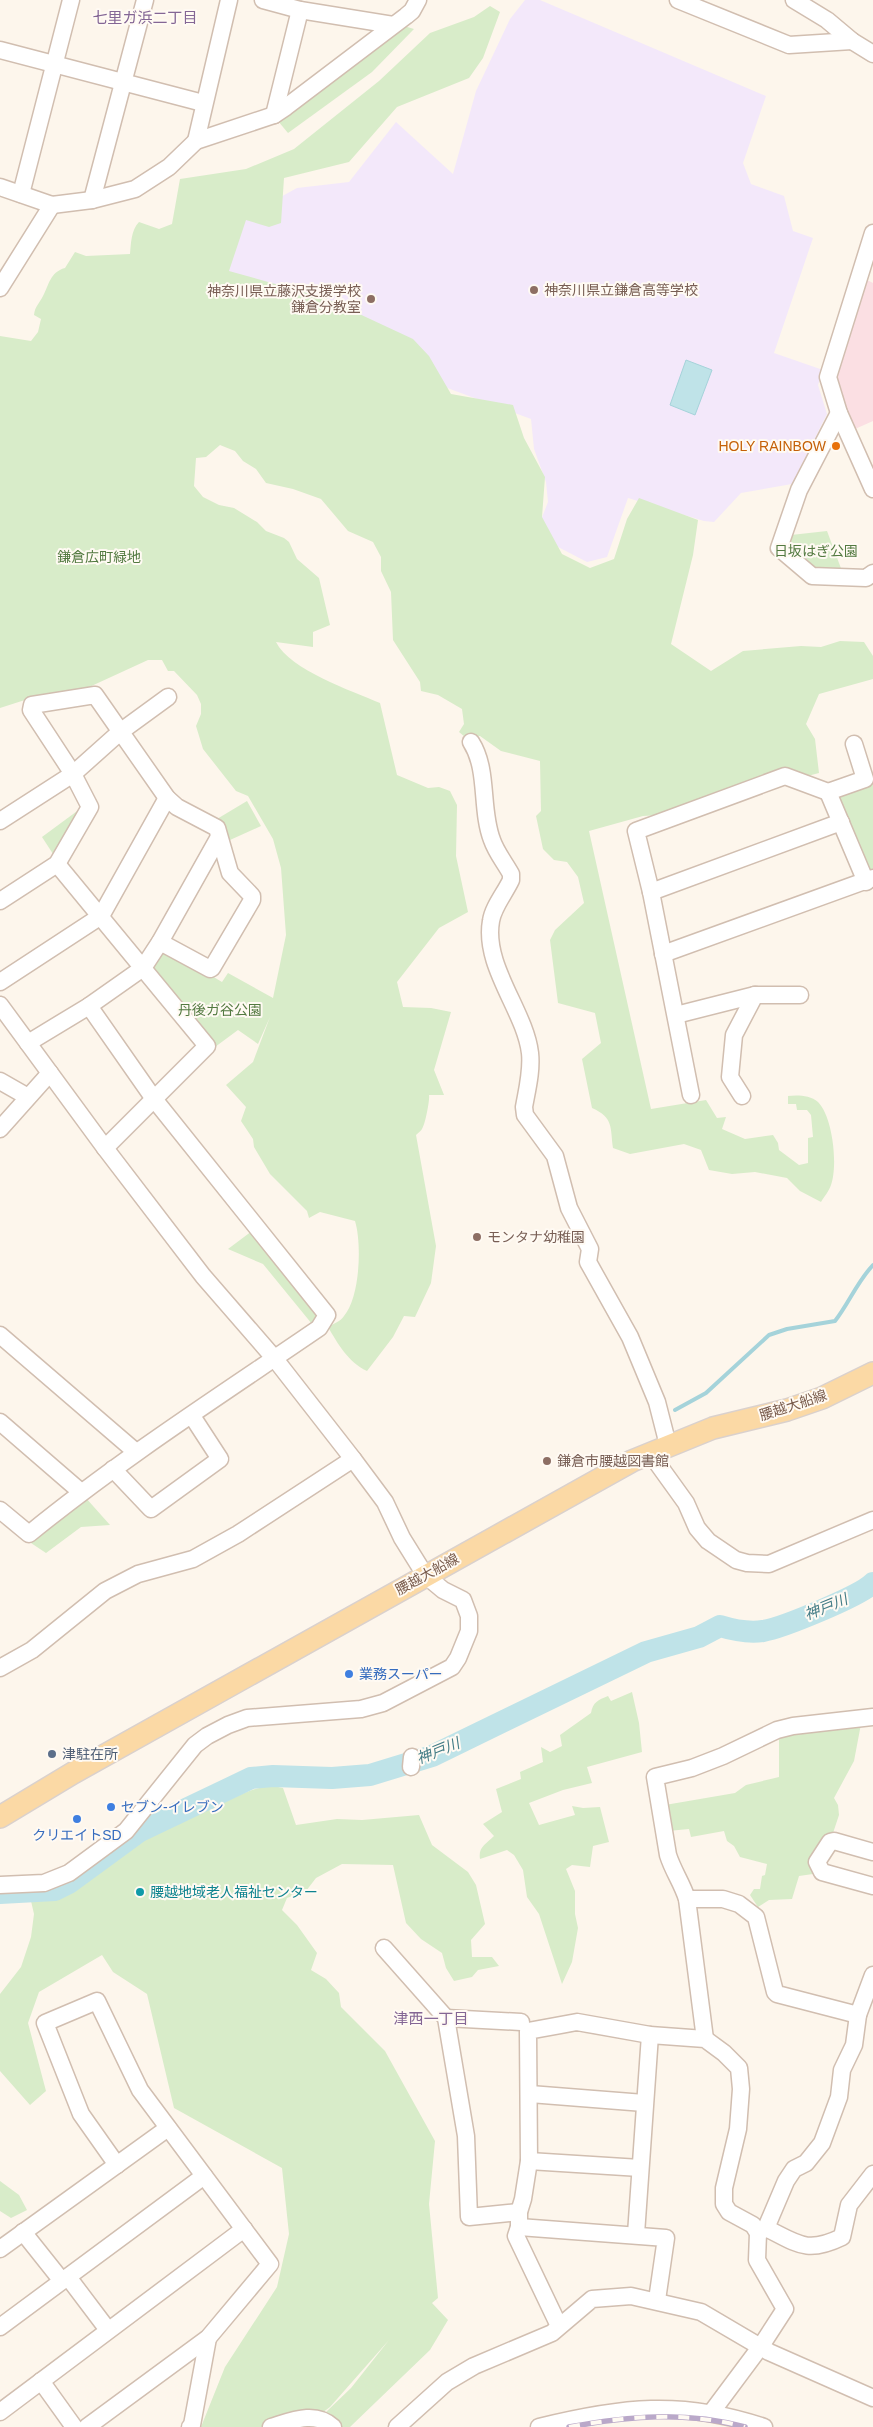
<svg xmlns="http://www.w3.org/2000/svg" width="873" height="2427" font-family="Arial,'Noto Sans JP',sans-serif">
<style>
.education{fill:#f3e8fa}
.medical{fill:#fbdfe3}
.green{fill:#d8ecc9}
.water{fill:#bfe3e8;stroke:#a5d3da}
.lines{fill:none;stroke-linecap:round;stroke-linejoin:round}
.stream{stroke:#a5d3da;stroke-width:4}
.river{stroke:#bfe3e8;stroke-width:22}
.minor-casing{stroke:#d1beb0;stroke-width:19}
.major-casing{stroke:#dad1cd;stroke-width:24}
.minor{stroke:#fff;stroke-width:16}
.major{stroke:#fbd9a5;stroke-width:21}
.rail-casing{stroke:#b9a8c9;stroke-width:5.5}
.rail{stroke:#fffaf3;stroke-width:4;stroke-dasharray:11;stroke-linecap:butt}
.education-dot{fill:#8d6e63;stroke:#fffaf3;stroke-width:2}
.food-dot{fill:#e8710a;stroke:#fffaf3;stroke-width:2}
.shop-dot{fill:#3f7fe0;stroke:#fffaf3;stroke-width:2}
.service-dot{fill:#5c6f8a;stroke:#fffaf3;stroke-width:2}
.culture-dot{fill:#0f9aa8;stroke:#fffaf3;stroke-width:2}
.labels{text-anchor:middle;stroke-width:4;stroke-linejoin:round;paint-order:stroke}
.education-label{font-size:14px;fill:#785e54;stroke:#fffaf3;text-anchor:start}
.food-label{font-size:14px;fill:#c56008;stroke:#fffaf3;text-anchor:end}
.park-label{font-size:14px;fill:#537a41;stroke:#fffaf3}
.street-label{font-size:14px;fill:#7a5c4d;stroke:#fffaf3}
.shop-label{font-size:14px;fill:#366cbe;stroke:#fffaf3;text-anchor:start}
.service-label{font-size:14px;fill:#4e5e75;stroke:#fffaf3;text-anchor:start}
.culture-label{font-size:14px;fill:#0d838f;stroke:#fffaf3;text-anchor:start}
.neighbourhood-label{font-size:15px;fill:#846695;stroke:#fffaf3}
.water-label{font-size:15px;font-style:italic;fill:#437c86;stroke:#fffaf3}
</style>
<rect width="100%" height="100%" fill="#fdf6ec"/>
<polygon class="education" points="525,0 540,0 766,96 743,163 751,184 784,196 793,231 813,238 774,353 823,370 818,385 827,414 792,484 741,493 714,522 704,521 628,498 607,557 587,562 535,535 548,502 546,482 534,449 531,419 442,386 223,272 242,218 297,188 349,182 396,122 453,174 476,91 510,19"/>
<polygon class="medical" points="867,280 873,283 873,421 855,429 837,385 837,378"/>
<g class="green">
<path d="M490 6 500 12 483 58 469 78 397 107 349 162 284 178 281 223 269 227 246 220 229 271 325 298 413 339 429 356 451 394 513 405 524 438 545 477 542 517 562 554 590 568 614 559 627 519 639 498 698 520 693 555 671 644 711 671 743 651 801 646 821 647 840 641 864 642 873 656V679L819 694 806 724 815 739 819 773 660 815 643 816 589 831 651 1109 706 1100 717 1118 726 1117 722 1129 745 1139 773 1135 778 1143 779 1150 799 1165 808 1163V1138L813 1137 811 1115 807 1110H797L796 1104H788V1096C797 1095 810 1095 818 1102 833 1117 838 1166 831 1185 829 1191 824 1197 821 1202L800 1191 787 1178 755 1172 732 1174 709 1170 701 1150 684 1144 630 1154 613 1148C610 1127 614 1118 592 1108L582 1059 601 1043 595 1013 558 1003 550 940 555 930 584 903 578 877 567 862 554 860 543 849 536 816 541 811 540 761 501 751 480 736 465 737 459 732 464 724 462 709 438 695 421 691 420 682 393 640 391 592 381 571V557L373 542 348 531 321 499 293 489 266 483 256 469 243 461 235 451 220 445 206 457 196 458 194 486 203 497 219 505 234 508 257 522 266 531 284 538 289 542 297 559 319 578 330 625 313 632V647L276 642C290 670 352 691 380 703L397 775 428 788 439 787 450 791 457 805 456 856 468 912 439 928 397 982 403 1007 431 1008 451 1012 434 1070 444 1095H429C430 1100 425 1125 422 1129 421 1131 418 1133 416 1135L436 1246 431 1283 415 1317 404 1316 393 1337 367 1371C348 1362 338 1344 328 1327 333 1324 341 1321 344 1316 360 1297 362 1244 355 1221L320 1212 309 1218 307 1211 270 1174 254 1147 253 1139 241 1121 246 1107 226 1085 253 1062 270 1017 258 1044 238 1030 215 1047 152 971V963L165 948 222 982 228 973 273 998 286 935 281 868 273 839 248 796 236 791 203 749 196 726 201 714V704L197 695 174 671H168L162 660H148L74 694 28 699 0 708V336L31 341 38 332 41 319 34 315C35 306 39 304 43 296 49 285 50 272 65 268L75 252 86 256 130 254C131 244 131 230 139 222L159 229 172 224 180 179 246 169 294 149 379 81 430 33 474 17Z"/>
<polygon points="404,26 414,29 372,72 288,133 278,121"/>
<polygon points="827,531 842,571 813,572 791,550 788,539 791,535"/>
<polygon points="873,780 873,872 867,869 839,796 841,791"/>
<polygon points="247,801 261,826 230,840 217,819"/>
<polygon points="84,806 55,857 42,837"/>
<polygon points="252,1231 321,1318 312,1324 263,1264 228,1249"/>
<polygon points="85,1497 110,1525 81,1527 46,1553 28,1541"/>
<path d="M632 1692 639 1723 642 1752 587 1767 592 1783 563 1790 529 1803 539 1825 575 1815 572 1806 583 1808 600 1807 609 1842 593 1846 590 1867 572 1865 566 1869 575 1891V1914L578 1928 572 1962 562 1984 539 1914 527 1897 523 1870 514 1855 507 1850 480 1859C478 1847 486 1844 494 1836L483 1824 502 1812 496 1789 521 1779 520 1772 543 1762 541 1747 550 1752 562 1746 560 1735 591 1713C593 1702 598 1700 608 1696L611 1701Z"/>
<polygon points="861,1724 854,1761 834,1798 838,1805 839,1815 832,1836 813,1862 813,1874 799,1876 792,1899 769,1900 758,1907 750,1895 754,1889 760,1889 762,1876 765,1875 767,1864 740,1857 734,1846 727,1841 724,1831 691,1837 689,1829 668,1831 665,1805 735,1793 746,1785 779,1777 779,1734"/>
<path d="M273 1786 283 1788 296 1825 337 1819 362 1820 419 1815 432 1845 468 1872 476 1885 485 1924 471 1940 472 1957H492L499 1966 478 1970 472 1977 454 1981 446 1968 442 1953 421 1939 406 1923 393 1865 342 1864 316 1878 306 1891 287 1898 282 1910 297 1925 317 1953 311 1970 326 1979 339 1993 341 2007 385 2051 435 2141 429 2204 438 2298 432 2303 448 2320 430 2350 350 2427H341L325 2413 351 2388 389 2340 330 2407 303 2427H201L225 2367 277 2287 289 2234 282 2168 174 2108 147 1994 113 1972 102 1955 39 1992 28 2023 46 2091 30 2105 0 2071V1994L21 1967 31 1937 34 1914 31 1901C81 1892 113 1852 155 1828 175 1818 198 1813 219 1804 239 1797 251 1787 273 1786Z"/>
<polygon points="0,2181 19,2195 27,2210 11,2218 0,2211"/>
</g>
<polygon class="water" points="686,360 712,370 695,415 670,405"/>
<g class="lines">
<path class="stream" d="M675 1410 706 1393 769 1335 787 1329 835 1321C849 1303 857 1282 873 1265"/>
<path class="river" d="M0 1893 55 1890 69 1883 140 1831 251 1778 273 1776 332 1778 370 1775 432 1756 646 1652 699 1637 720 1626C733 1630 749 1633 763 1631 782 1628 860 1596 873 1583"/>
<defs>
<g id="minor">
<polyline points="263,0 300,10 393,25"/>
<polyline points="678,0 789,45 852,41"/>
<polyline points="794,0 827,20 852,41 873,54"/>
<polyline points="0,50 203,103"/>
<polyline points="274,115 300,10"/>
<polyline points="196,141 229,0"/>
<polyline points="0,187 52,205 92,200 135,189 169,167 196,141 274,115 286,107 406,16 412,11 418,0"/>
<polyline points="21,194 71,0"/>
<polyline points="92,200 145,0"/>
<polyline points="873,233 828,377 839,413 873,489"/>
<polyline points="0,288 52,205"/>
<polyline points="839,413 799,490 779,548 812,576 866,578 873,573"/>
<path d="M471 742C489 770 480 809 492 840 496 852 505 863 511 874V880C505 893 493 907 491 921 483 966 525 1011 530 1053 532 1071 527 1090 524 1107L525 1115 555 1156 569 1208 590 1249 588 1262 630 1337 657 1402 668 1445"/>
<polyline points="828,792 866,882"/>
<polyline points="0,821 73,774 120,732 168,697"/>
<polyline points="57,864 207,1046 105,1148"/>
<polyline points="651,892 841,822"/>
<polyline points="0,901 57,864 90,807 73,774 31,710 32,705 95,695 167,798 177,807 217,828 230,873 252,896 252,900 212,968 210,969 160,942"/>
<polyline points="663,954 873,878"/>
<polyline points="0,982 101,916 167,798"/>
<polyline points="0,1005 105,1148 203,1276 275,1359 353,1459 385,1502 402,1538 425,1575 443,1590 463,1600 469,1616 469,1631 458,1658 452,1667 383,1703 361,1709 247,1718 228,1725 207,1736 195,1745 126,1831 69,1873 44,1883 0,1885"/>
<polyline points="676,1015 755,995"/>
<polyline points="28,1043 89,1006 143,968 160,942 219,837"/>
<polyline points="0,1081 28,1097"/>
<polyline points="691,1095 651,892 636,831 785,776 828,792 865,779 854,744"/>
<polyline points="742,1096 730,1077 734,1035 755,995 800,995"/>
<polyline points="0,1129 50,1073"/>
<polyline points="0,1335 136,1452"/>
<polyline points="0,1422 81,1492"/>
<polyline points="650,1453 686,1503 697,1528 708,1541 736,1560 747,1563 769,1564 873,1520"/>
<polyline points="113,1469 151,1509 220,1459 192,1416"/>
<path d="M0 1510 29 1534C121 1459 221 1395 319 1328L327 1315 154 1099 89 1006"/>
<polyline points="0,1668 32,1650 105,1591 138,1574 193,1559 238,1534 353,1459"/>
<polyline points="411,1767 412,1757"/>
<polyline points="873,1852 834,1841 830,1842 817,1862 822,1872 873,1886"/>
<polyline points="687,1899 723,1899 739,1904 756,1917 775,1992 777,1994 858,2015"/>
<polyline points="384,1948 446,2018 466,2136 469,2217 519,2212"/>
<polyline points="446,2018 521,2022"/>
<path d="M705 2039 687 1899C682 1883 673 1871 668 1855L655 1777 692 1768 723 1756 777 1730 793 1726 873 1717"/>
<polyline points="530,2094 644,2103"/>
<polyline points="529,2161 640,2168"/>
<polyline points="519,2227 666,2238 657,2300"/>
<path d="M766 2228C798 2244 807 2254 842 2237L849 2205 873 2174"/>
<polyline points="23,2232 62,2281"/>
<polyline points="758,2233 766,2228 786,2181 794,2169 806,2163 822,2143 839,2097 842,2070 854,2045 858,2015 873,1975"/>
<polyline points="636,2234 650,2035"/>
<polyline points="0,2249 168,2128"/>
<polyline points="68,2277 108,2330"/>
<polyline points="559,2326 516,2236 519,2227 519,2212 523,2199 529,2161 528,2031 577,2022 650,2035 705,2039 724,2053 739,2068 741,2089 738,2129 724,2188 724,2204 729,2212 753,2225 758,2233 757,2260 785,2309 761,2346 711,2413"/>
<polyline points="0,2327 204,2176"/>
<polyline points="41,2381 74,2427"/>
<polyline points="0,2412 244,2229"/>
<polyline points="87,2427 208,2338 270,2264 140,2090 97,2001 45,2023 81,2114 117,2165"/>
<polyline points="190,2427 192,2425 208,2338"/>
<path d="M271 2427C291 2421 315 2410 333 2427"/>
<polyline points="397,2427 447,2382 474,2366 552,2333 592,2299 631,2296 701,2312 769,2352 873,2398"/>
<path d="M539 2427C620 2407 682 2399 764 2427"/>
</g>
<polyline id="major" points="0,1817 73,1773 632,1461 713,1428 787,1410 822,1398 873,1373"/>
</defs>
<use href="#minor" class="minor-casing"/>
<use href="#major" class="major-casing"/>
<use href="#minor" class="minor"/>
<use href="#major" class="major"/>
<defs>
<path id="rail" d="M569 2427C629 2416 685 2411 745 2427"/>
</defs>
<use href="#rail" class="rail-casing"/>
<use href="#rail" class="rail"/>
</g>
<g class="education-dot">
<circle cx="534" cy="290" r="5"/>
<circle cx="371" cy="299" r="5"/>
<circle cx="477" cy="1237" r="5"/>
<circle cx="547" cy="1461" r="5"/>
</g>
<circle class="food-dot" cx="836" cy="446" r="5"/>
<g class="shop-dot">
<circle cx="349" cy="1674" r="5"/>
<circle cx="111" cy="1807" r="5"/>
<circle cx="77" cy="1819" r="5"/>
</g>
<circle class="service-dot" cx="52" cy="1754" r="5"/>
<circle class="culture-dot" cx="140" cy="1892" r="5"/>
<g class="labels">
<g class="education-label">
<text x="544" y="295">神奈川県立鎌倉高等学校</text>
<text x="361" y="296" text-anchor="end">神奈川県立藤沢支援学校<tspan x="361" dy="16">鎌倉分教室</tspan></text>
<text x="487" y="1242">モンタナ幼稚園</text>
<text x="557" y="1466">鎌倉市腰越図書館</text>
</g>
<g class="food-label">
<text x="826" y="451">HOLY RAINBOW</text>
</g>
<g class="park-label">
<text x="816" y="556">日坂はぎ公園</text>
<text x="99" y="562">鎌倉広町緑地</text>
<text x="220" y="1015">丹後ガ谷公園</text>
</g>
<g class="street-label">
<text transform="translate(793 1405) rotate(-18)" y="5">腰越大船線</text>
<text transform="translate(427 1574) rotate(-29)" y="5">腰越大船線</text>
</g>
<g class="shop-label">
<text x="359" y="1679">業務スーパー</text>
<text x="121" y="1812">セブン-イレブン</text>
<text x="77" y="1840" text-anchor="middle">クリエイトSD</text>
</g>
<g class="service-label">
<text x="62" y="1759">津駐在所</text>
</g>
<g class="culture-label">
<text x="150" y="1897">腰越地域老人福祉センター</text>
</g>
<g class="neighbourhood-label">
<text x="145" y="23">七里ガ浜二丁目</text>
<text x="431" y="2024">津西一丁目</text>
</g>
<g class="water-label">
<text transform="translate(826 1607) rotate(-22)" y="5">神戸川</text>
<text transform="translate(438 1751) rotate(-22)" y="5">神戸川</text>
</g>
</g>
</svg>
